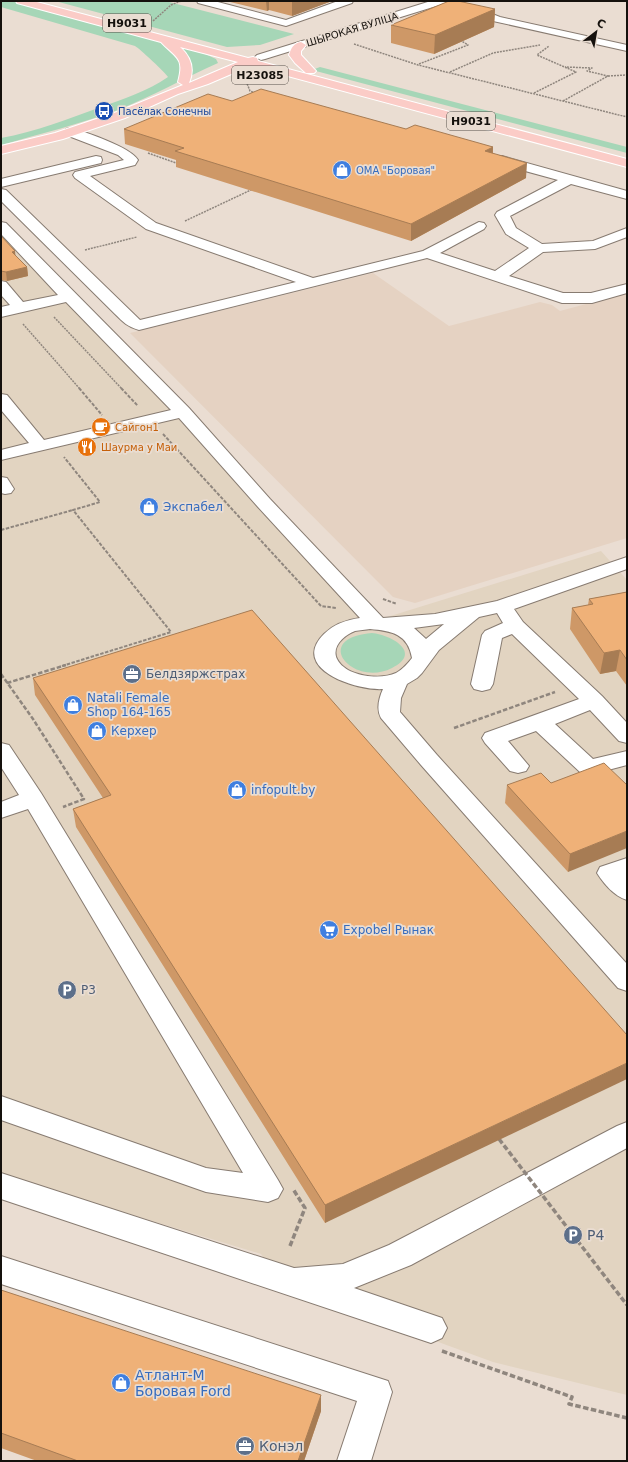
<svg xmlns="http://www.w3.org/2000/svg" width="628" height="1462" font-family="'DejaVu Sans',sans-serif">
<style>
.commercial{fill:#e2d4c1}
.built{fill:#e5d2c2}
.green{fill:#a6d6b7}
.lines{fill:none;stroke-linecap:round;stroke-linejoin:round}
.minor-casing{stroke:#877b71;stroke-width:2}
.major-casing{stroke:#fff;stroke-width:2}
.path-far3{stroke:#8f867e;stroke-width:1.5;stroke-dasharray:2 1;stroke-linecap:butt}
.path-far2{stroke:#8f867e;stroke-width:2;stroke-dasharray:3.5 1.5;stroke-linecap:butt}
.path-far1{stroke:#8f867e;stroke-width:2.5;stroke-dasharray:4.5 2;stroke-linecap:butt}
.path{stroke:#8f867e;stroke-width:3.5;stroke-dasharray:5.5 2.5;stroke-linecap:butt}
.minor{fill:#fff;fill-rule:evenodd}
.major{fill:#fbccc7;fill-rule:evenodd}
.path-bridge{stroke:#8f867e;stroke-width:3.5;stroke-dasharray:5.5 2.5;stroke-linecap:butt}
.wall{fill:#ce9867}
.shaded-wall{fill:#a77c54}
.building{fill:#efb178;stroke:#a77c54}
.labels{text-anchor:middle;stroke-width:3.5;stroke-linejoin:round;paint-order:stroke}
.far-street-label{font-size:10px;fill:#15110d;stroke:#eaddd2}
.far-transit-label{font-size:10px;fill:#164399;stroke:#eaddd2;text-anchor:start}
.far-shop-label{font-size:10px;fill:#366cbe;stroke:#eaddd2;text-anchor:start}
.far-food-label{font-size:10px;fill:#c56008;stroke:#eaddd2;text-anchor:start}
.shield{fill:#eaddd2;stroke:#554e48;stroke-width:1}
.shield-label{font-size:11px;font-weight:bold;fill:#15110d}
.shop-label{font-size:12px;fill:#366cbe;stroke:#eaddd2;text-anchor:start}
.service-label{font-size:12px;fill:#4e5e75;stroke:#eaddd2;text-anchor:start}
.near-service-label{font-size:14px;fill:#4e5e75;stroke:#eaddd2;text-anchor:start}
.near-shop-label{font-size:14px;fill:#366cbe;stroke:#eaddd2;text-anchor:start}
</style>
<rect width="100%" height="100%" fill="#eaddd2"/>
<polygon class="commercial" points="1,232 384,618 601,551 627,580 627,1395 493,1362 400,1328 286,1289 261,1254 1,1175"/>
<polygon class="built" points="373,273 449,326 540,302 552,305 560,311 627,293 627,538 415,603 393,597 130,333"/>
<g class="green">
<path d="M1 1H12L203 53 216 59 218 63C184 78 153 96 118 110 80 124 40 134 1 145V138C35 132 68 119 101 107 123 99 148 91 168 77 167 74 139 48 135 46L1 7Z"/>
<polygon points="55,1 165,1 294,34 260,45 227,47"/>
<polygon points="320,67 627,147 627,153 312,70"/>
<path d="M372 633C392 635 423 653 392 668 353 688 310 638 372 633Z"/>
</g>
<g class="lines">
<defs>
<g id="minor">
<polygon points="197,1 214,1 286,20 338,1 353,1 352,3 286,26 198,3"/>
<polygon points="431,1 447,1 446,3 265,59 261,60 255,57 257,55"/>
<polygon points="467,4 500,17 627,45 627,51 493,21 463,9 462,7"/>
<path d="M70 128C86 132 130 147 138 160L135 165 90 176 156 223 313 278 423 251 479 222 484 223 486 226 484 229 440 253 495 271 529 248 506 234 495 215 497 212 558 180 492 162 491 159 492 156H502L627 191V199L571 184 510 216 516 228 542 244 593 241 627 228V237L595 249 543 252 509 276 563 293H591L627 284V293L592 303H562L427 258 139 330C128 327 123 322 115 314L1 201V189L6 190 140 320 296 282 146 229 75 178 73 175 75 172 124 160 118 155 66 135 64 132 66 129Z"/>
<polygon points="96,156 101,157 102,160 101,163 1,187 1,179"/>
<path d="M1 222 6 223 189 408 270 499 383 618 435 614 497 601 627 557V569L514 609 523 622 602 696 627 723V743L619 741 590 710 555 724 593 759 627 751V765L589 775 581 773 536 731 508 741 529 766 526 771 518 773 510 771 485 743 482 738 485 733 579 699 512 634 502 638 493 684 490 689 482 691 474 689 471 684 482 635 485 631 503 623 497 613 479 617 439 650 422 673 417 678 407 684 401 698 400 712 437 755 627 964V991L618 988 421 765 381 718C376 709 379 698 383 689 357 691 289 669 324 634 334 624 346 620 360 618L258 507 179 418 1 460V450L29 443 1 410V394L7 395 44 440 171 410 66 302 1 317V307L10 305 1 295V281L6 282 23 302 58 295 1 234ZM444 624 426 639 414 628ZM370 629C392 631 408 634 412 658 408 663 403 669 396 673 381 680 346 677 337 659 331 647 344 635 355 631 360 630 365 630 370 629Z"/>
<polygon points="1,477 7,478 14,489 11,493 5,494 1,493"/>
<polygon points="1,743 9,745 41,793 278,1180 283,1189 278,1198 268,1202 206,1192 1,1120 1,1096 206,1168 243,1173 28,809 1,818 1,802 19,795 1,767"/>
<path d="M627 858V900C614 896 604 884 597 873L600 867Z"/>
<polygon points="627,1122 627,1148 411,1265 354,1288 442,1318 447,1328 442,1338 431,1343 1,1199 1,1173 294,1268 343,1264 389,1245 617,1126"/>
<polygon points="1,1256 388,1381 392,1392 371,1461 337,1461 357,1401 1,1284"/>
</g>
<g id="major">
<path d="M16 1H33L248 58 253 57 257 58 258 61 627 159V167L250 66 208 84 178 94 125 118 63 139 1 154V146L55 133 117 112 183 85 178 82C185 57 176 58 161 42L17 3ZM180 47 238 62 189 83C195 69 191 57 180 47Z"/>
<path d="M301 42 306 45 301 51V55L314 69 316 71 314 73H306L295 63 289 55C291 48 294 43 301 42Z"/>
</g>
</defs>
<use href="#minor" class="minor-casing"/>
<use href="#major" class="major-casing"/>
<g class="path-far3">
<polyline points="153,21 171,5 181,1"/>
<polyline points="354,44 418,65 627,117"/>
<polyline points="419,64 468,45 460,40"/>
<polyline points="450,72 493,53 540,45"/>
<polyline points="608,76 627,75"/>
<polyline points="246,81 250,91 255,93"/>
<polyline points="534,93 576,72 537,55 549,46"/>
<polyline points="563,101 608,76 587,71 592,68 565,67"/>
<polyline points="148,153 179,164"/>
<polyline points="185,221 253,189"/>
<polyline points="85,250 137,237"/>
<polyline points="54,317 122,389"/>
<polyline points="23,324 80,389"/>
</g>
<g class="path-far2">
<polyline points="79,388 102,415"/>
<polyline points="121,388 138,406"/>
<polyline points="163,434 321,606 336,608"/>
<polyline points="1,530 73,510"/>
<polyline points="383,599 397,604"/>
<polyline points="62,666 171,632 73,510 100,502 64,457"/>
</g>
<g class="path-far1">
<polyline points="1,674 33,719 84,799 63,807"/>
<polyline points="7,683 66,665"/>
<polyline points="454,728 555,692"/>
</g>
<g class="path">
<polyline points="290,1246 305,1208 293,1189"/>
<polyline points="442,1351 572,1397 569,1404 627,1418"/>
</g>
<use href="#minor" class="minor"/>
<use href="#major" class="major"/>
<polyline class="path-bridge" points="499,1139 627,1305"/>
</g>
<g class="wall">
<polygon points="226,1 332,1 292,16 269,10 267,11"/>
<polygon points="495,9 494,27 434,54 391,43 391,25"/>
<polygon points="232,101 406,129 493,147 493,153 526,178 411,241 176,167 176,160 125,144 124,129"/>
<polygon points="1,236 16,256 27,267 28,276 7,281 1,280"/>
<polygon points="627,592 627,686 616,671 600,674 570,629 572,608 588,605 589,599"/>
<polygon points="33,678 627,1035 325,1223 76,827 73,809 103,798 35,695"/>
<polygon points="551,783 627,785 568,872 505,803 507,785"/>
<polygon points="1,1290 321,1411 304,1461 37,1461 1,1448"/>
</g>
<g class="shaded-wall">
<polygon points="266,1 269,1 269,10 267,11"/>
<polygon points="292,1 332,1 292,16"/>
<polygon points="495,9 494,27 434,54 435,35"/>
<polygon points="493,147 492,162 485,151"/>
<polygon points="527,163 526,178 411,241 411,224"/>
<polygon points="15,251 16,260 12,252"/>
<polygon points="27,267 28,276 7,281 6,272"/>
<polygon points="620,650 616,671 600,674 604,653"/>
<polygon points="627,831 627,848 568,872 570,854"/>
<polygon points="627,1063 627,1079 325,1223 325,1205"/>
<polygon points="321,1395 321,1411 304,1461 298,1461"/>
</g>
<g class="building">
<polygon points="449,1 458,1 495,9 435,35 391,25"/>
<polygon points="261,89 406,129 415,125 493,147 485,151 527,163 411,224 175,151 184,148 124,129 208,94 232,101"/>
<polygon points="1,236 15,251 12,252 27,267 6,272 1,271"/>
<polygon points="627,592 627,660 620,650 604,653 572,608 593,604 589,599"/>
<polygon points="252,610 627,1035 627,1063 325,1205 73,809 111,795 33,678"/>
<polygon points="604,763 627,785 627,831 570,854 507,785 541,773 551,783"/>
<polygon points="1,1290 321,1395 298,1461 78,1461 1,1433"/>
</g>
<defs>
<symbol id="bus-disc" viewBox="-11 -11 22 22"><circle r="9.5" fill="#1a4fb4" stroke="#eaddd2"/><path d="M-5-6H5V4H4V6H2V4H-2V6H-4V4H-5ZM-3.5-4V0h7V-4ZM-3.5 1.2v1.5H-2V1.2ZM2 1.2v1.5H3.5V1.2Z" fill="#fff"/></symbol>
<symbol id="shop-disc" viewBox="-11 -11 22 22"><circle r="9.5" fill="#3f7fe0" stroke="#eaddd2"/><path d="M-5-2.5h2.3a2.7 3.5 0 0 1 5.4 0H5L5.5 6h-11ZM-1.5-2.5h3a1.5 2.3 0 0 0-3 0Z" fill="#fff"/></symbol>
<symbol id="cafe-disc" viewBox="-11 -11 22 22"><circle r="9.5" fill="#e8710a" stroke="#eaddd2"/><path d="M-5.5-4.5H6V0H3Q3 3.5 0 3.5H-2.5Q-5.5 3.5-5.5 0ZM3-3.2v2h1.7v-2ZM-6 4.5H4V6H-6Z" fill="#fff"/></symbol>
<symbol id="restaurant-disc" viewBox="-11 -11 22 22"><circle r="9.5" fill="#e8710a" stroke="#eaddd2"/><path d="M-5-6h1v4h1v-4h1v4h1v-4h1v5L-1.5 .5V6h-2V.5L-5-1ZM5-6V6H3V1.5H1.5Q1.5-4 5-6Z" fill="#fff"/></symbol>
<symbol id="office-disc" viewBox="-11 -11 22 22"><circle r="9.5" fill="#5c6f8a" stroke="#eaddd2"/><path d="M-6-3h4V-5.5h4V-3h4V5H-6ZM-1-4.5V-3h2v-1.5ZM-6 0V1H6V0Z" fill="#fff"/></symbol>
<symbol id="supermarket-disc" viewBox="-11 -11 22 22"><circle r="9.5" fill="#3f7fe0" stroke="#eaddd2"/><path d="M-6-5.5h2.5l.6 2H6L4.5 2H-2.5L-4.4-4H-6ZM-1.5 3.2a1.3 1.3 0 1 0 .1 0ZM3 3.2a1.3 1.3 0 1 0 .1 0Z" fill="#fff"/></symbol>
<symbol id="parking-disc" viewBox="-11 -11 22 22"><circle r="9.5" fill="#5c6f8a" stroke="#eaddd2"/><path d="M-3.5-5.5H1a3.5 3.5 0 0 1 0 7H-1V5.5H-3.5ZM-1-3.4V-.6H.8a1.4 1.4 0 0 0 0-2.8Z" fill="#fff"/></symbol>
</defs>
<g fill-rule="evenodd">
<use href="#bus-disc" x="93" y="100" width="22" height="22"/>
<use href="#shop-disc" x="331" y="159" width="22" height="22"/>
<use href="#cafe-disc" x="90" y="416" width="22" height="22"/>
<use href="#restaurant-disc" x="76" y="436" width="22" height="22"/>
<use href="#shop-disc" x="138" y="496" width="22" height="22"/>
<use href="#office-disc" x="121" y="663" width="22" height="22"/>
<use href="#shop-disc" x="62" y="694" width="22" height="22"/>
<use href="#shop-disc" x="86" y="720" width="22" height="22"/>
<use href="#shop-disc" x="226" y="779" width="22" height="22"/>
<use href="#supermarket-disc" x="318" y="919" width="22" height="22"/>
<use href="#parking-disc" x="56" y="979" width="22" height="22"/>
<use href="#parking-disc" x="562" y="1224" width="22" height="22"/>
<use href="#shop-disc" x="110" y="1372" width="22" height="22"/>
<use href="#office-disc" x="234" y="1435" width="22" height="22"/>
</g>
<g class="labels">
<g class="far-street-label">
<text transform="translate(352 29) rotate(-17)" y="4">ШЫРОКАЯ ВУЛІЦА</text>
</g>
<g class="far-transit-label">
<text x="118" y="115">Пасёлак Сонечны</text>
</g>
<g class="far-shop-label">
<text x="356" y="174">ОМА "Боровая"</text>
</g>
<g class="far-food-label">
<text x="115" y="431">Сайгон1</text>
<text x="101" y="451">Шаурма у Маи</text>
</g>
<g class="shield">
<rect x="103" y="14" width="48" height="18" rx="3"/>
<rect x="232" y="66" width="56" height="18" rx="3"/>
<rect x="447" y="112" width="48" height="18" rx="3"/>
</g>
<g class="shield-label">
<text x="127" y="27">Н9031</text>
<text x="260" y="79">Н23085</text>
<text x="471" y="125">Н9031</text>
</g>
<g class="shop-label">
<text x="163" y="511">Экспабел</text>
<text x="87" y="702">Natali Female<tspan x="87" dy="14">Shop 164-165</tspan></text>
<text x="111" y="735">Керхер</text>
<text x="251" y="794">infopult.by</text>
<text x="343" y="934">Expobel Рынак</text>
</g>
<g class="service-label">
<text x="146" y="678">Белдзяржстрах</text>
<text x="81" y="994">P3</text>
</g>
<g class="near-service-label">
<text x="587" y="1240">P4</text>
<text x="259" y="1451">Конэл</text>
</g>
<g class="near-shop-label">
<text x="135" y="1380">Атлант-М<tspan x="135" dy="16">Боровая Ford</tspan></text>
</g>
</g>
<rect width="628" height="1462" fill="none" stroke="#15110d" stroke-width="4"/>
<g transform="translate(596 32) rotate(31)" stroke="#eaddd2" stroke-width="3" paint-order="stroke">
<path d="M0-3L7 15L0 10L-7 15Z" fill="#15110d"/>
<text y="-6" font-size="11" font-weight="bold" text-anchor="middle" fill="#15110d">С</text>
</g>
</svg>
